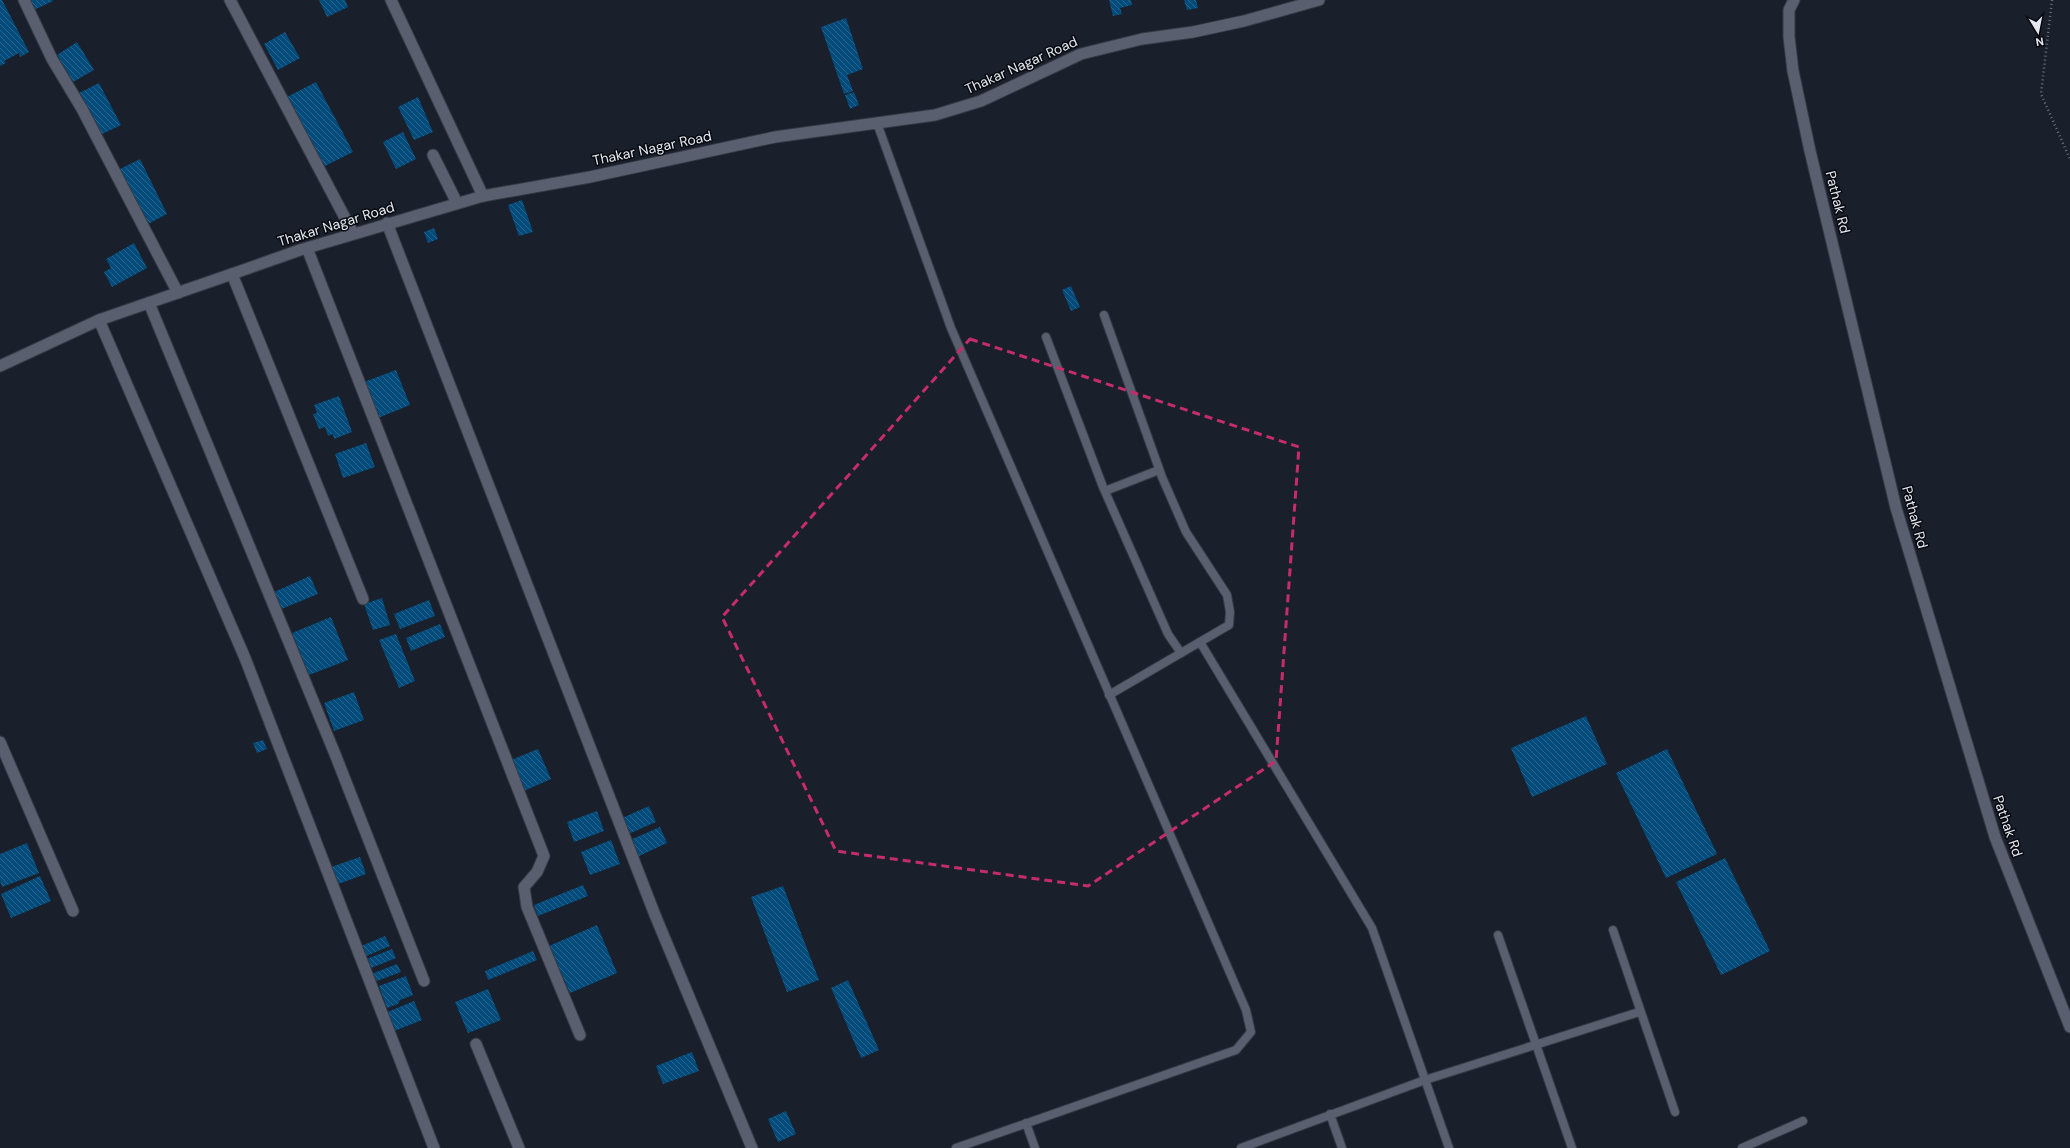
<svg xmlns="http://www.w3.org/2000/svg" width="2070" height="1148" font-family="'DM Sans',sans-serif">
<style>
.building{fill:url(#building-back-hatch)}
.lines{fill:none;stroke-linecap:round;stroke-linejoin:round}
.service-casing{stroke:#363a45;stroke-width:10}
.minor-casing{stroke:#363a45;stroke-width:13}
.tertiary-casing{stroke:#363a45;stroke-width:13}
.path{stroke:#6e727d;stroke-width:2.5;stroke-dasharray:1 3;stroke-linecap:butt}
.service{stroke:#595f6e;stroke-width:8}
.minor{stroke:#595f6e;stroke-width:11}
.tertiary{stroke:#595f6e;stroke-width:11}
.marked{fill:none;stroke:#c52d6a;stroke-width:3;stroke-dasharray:8 5;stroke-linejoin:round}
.labels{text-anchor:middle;stroke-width:3;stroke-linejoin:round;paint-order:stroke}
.street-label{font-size:14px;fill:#e4e8f1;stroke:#07090f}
</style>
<defs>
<pattern id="building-back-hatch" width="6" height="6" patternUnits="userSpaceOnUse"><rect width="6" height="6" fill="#034b7a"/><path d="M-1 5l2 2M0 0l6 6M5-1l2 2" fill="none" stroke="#28658d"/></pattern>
</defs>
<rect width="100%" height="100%" fill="#1a1f2c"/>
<g class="building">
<polygon points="0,0 2,0 29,52 20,57 19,53 4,61 6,63 0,66"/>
<polygon points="29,0 52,0 53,1 34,10"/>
<polygon points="319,0 345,0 348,7 327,17"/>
<polygon points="1109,0 1131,0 1132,5 1120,8 1122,14 1113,16"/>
<polygon points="1184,0 1196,0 1198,8 1187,10"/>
<polygon points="846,18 863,69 847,75 853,91 844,94 821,27"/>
<polygon points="285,32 300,58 278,70 264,44"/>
<polygon points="77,42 94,70 73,82 57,55"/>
<polygon points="316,82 353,152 323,167 287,97"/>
<polygon points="99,83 121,125 100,135 79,93"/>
<polygon points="854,92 859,105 850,109 845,95"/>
<polygon points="418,97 433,132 414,140 398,107"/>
<polygon points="403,132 416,159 396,169 383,142"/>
<polygon points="140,159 167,214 146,225 118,170"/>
<polygon points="522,200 533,232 519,236 508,205"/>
<polygon points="434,228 438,239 428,243 424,232"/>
<polygon points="134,243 147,268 112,287 104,272 111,268 106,259"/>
<polygon points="1071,286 1080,307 1071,311 1062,290"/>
<polygon points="396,370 410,405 378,418 364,382"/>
<polygon points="339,396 352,432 334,439 333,434 328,436 325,427 319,429 313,414 317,413 314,405"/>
<polygon points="366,443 375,467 343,478 335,454"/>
<polygon points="310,576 318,594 279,610 272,593"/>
<polygon points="382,598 390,625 373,630 364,604"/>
<polygon points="429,600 435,616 400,629 394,614"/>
<polygon points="331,617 348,660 309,675 292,633"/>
<polygon points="440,624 445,637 411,651 406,638"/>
<polygon points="396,634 415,681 399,688 379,640"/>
<polygon points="354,692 364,720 334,731 324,703"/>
<polygon points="1586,716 1607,764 1532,797 1511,748"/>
<polygon points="263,740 267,749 257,753 253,743"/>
<polygon points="538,749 551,779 524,791 511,760"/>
<polygon points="1667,749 1717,854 1666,878 1616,773"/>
<polygon points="649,806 656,822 626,835 620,819"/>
<polygon points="597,811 604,831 574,842 567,822"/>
<polygon points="660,827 667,843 637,857 630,840"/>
<polygon points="611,840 620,864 590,875 581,852"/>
<polygon points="27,843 39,873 2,887 0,881 0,854"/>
<polygon points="360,857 366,874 338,884 331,867"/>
<polygon points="1725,858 1770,951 1721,975 1676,882"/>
<polygon points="40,876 51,901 11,918 1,894"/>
<polygon points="583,885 588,896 538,916 534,905"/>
<polygon points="783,886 819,980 787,992 751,897"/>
<polygon points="597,925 617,973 570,993 549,946"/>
<polygon points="385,936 390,946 364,957 359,947"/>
<polygon points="392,949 396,958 366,970 362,961"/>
<polygon points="533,951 537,960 488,980 485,971"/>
<polygon points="397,964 401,972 374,982 371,974"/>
<polygon points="406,976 413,995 400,1000 398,1004 387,1008 379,986"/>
<polygon points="848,980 879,1050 861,1058 831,988"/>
<polygon points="488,989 501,1020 468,1033 455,1002"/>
<polygon points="414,1001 422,1020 392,1032 385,1013"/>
<polygon points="692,1052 699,1071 663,1084 656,1066"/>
<polygon points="786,1111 796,1134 778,1142 768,1119"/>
</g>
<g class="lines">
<defs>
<g id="service">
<polyline points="877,123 951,328 1246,1010 1251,1032 1236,1050 956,1148"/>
<polyline points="1104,315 1162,477 1186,532 1227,595 1230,612 1229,625 1109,695"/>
<polyline points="1046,337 1103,487 1168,634 1181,653"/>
<polyline points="1105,491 1159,470"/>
<polyline points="1200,642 1372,928 1449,1148"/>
<polyline points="1613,930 1675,1112"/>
<polyline points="1498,935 1572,1148"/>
<polyline points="1330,1114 1342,1148"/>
<polyline points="1026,1123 1035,1148"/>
<polyline points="1241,1148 1425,1080 1639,1012"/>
<polyline points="1742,1148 1803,1121"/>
</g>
<g id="minor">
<polyline points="24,0 52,59 82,109 178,293"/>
<polyline points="230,0 353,233"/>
<polyline points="391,0 483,196"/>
<polyline points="1794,0 1789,10 1789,37 1793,71 1810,151 1896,508 1995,837 2070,1027"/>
<polyline points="433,155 457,203"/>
<polyline points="387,223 655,915 752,1148"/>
<polyline points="307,248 544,856 537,872 524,887 527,907 580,1035"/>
<polyline points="232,274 363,599"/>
<polyline points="149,303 335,754 424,981"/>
<polyline points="99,320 245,658 434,1148"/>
<polyline points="0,742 73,911"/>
<polyline points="476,1044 519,1148"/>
</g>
<polyline id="tertiary" points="0,366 99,320 232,274 300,250 483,196 590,177 775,137 935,115 981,101 1081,54 1142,39 1193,32 1244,21 1319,0"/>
</defs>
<use href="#service" class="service-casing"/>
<use href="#minor" class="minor-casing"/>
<use href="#tertiary" class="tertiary-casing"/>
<polyline class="path" points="2052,0 2041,94 2070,159"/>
<use href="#service" class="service"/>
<use href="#minor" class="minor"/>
<use href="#tertiary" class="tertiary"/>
</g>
<path class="marked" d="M970 339 1299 447 1276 761 1088 886 836 851 722 617Z"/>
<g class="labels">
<g class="street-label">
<text transform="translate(1021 65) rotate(-24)" y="5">Thakar Nagar Road</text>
<text transform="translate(652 148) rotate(-12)" y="5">Thakar Nagar Road</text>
<text transform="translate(1838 202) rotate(76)" y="5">Pathak Rd</text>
<text transform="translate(336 224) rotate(-17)" y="5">Thakar Nagar Road</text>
<text transform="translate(1915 517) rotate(75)" y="5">Pathak Rd</text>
<text transform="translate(2008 826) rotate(71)" y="5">Pathak Rd</text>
</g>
</g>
<g transform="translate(2038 32) rotate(170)" stroke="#07090f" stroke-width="3" paint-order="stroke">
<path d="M0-3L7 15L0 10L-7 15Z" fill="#e4e8f1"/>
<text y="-6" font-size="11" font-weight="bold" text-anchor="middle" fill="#e4e8f1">N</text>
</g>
</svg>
